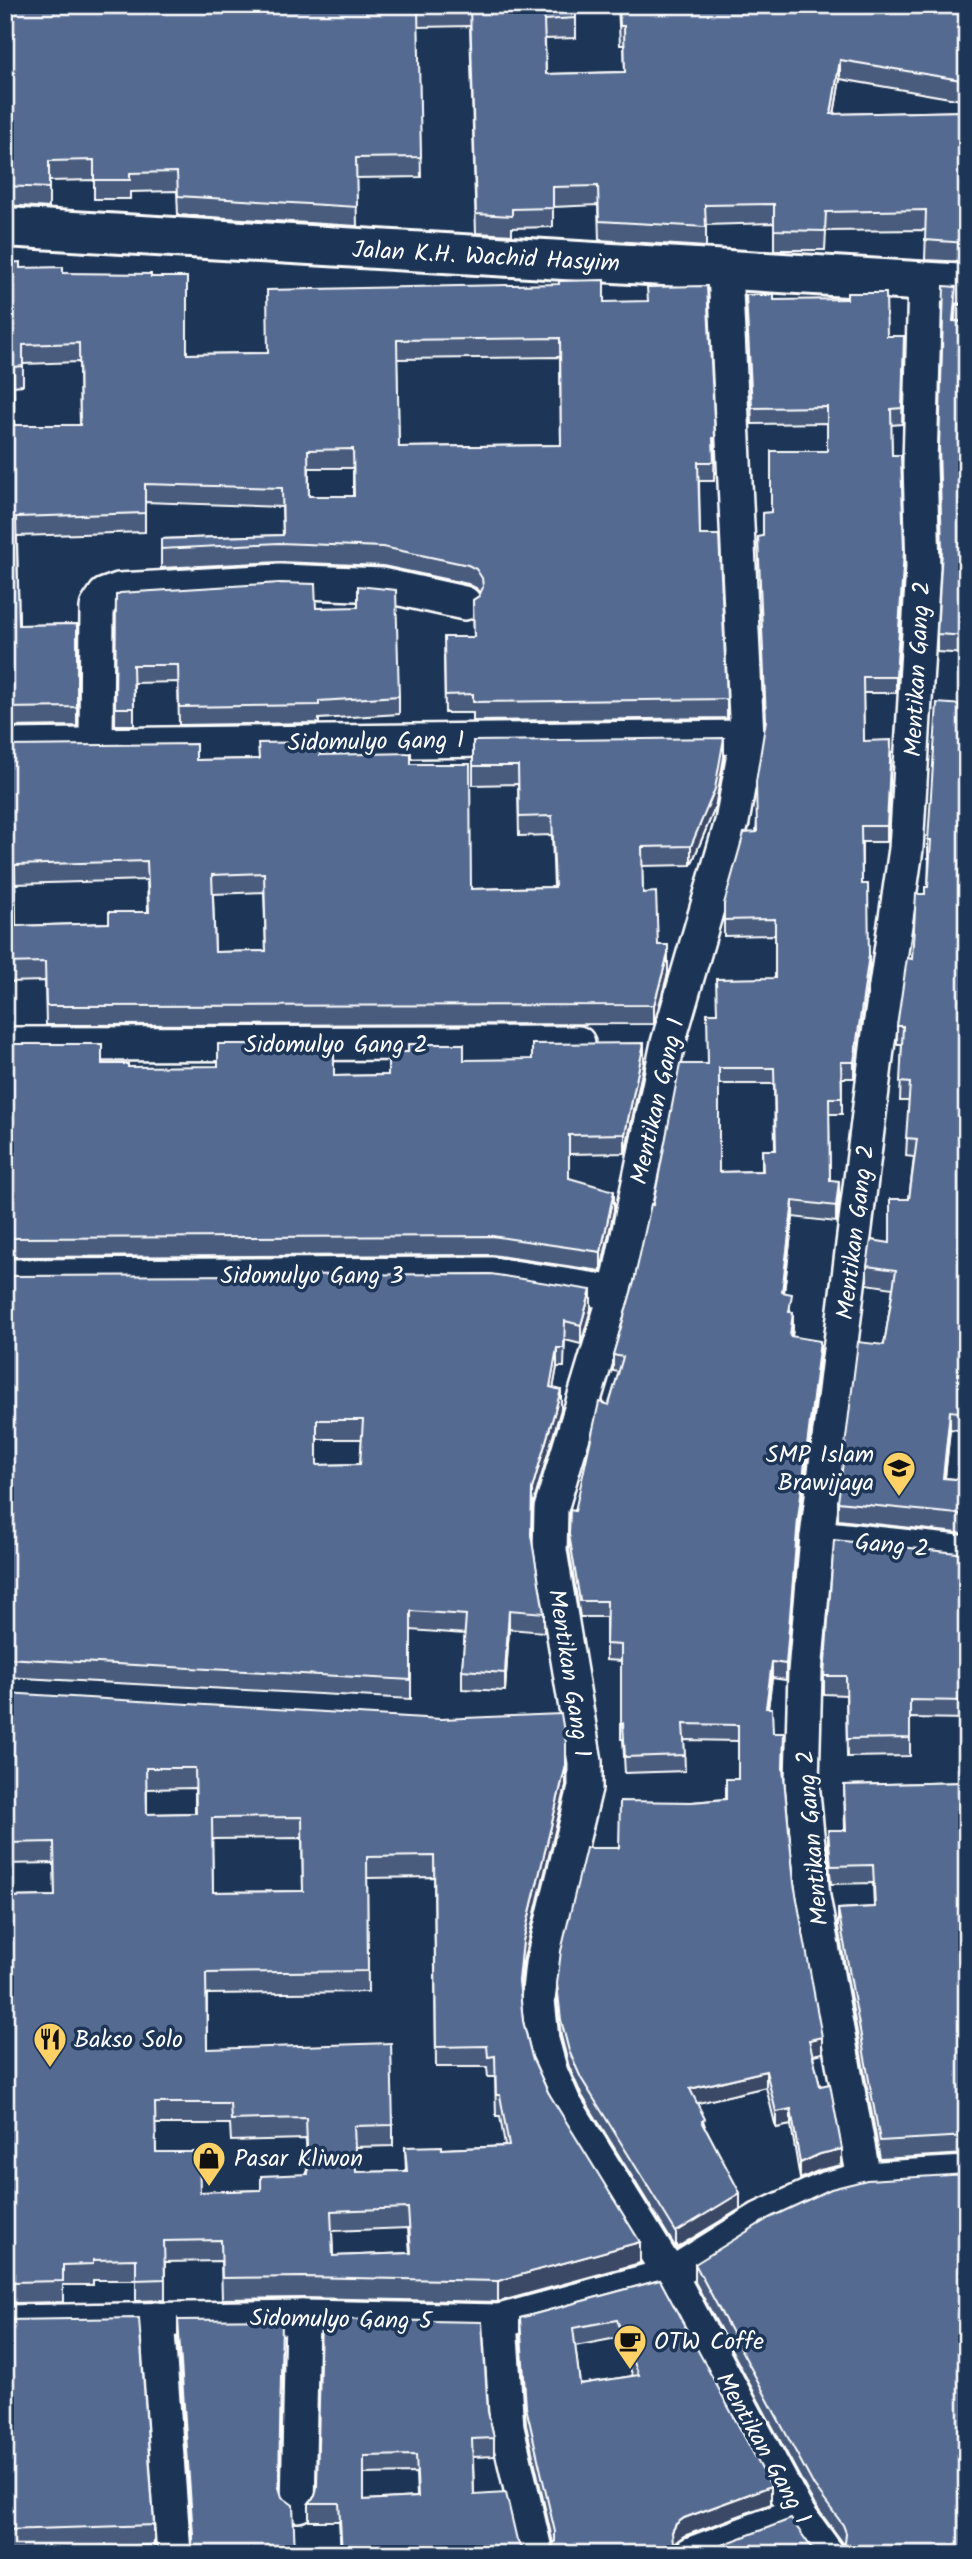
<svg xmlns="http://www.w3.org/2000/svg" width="972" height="2559" font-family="Kalam,sans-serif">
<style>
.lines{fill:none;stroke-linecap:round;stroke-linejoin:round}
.minor-casing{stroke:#fff;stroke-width:38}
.tertiary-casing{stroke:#fff;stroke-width:44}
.minor{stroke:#1d3557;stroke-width:33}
.tertiary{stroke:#1d3557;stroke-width:38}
.wall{fill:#485b7d;stroke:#fff;stroke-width:2;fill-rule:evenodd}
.shaded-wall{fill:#3b4a66;stroke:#fff;stroke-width:2}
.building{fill:#546a91;stroke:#fff;stroke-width:2;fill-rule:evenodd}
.labels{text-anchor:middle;stroke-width:7;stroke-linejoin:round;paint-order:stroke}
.street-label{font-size:24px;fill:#fff;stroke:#1d3557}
.poi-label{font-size:24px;fill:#fff;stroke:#1d3557;text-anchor:start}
</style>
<rect width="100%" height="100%" fill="#1d3557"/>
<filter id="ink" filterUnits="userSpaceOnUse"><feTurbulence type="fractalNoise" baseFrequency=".0143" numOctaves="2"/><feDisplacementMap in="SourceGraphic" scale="14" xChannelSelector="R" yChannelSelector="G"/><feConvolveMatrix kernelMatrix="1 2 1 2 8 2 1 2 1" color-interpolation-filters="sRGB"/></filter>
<g filter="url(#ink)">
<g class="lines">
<defs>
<g id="minor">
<polyline points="725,270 747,737 732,822 668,1043 616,1293 551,1509 550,1551 585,1762 585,1788 542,1964 538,2000 542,2040 551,2073 564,2103 670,2275 798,2514 827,2554"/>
<polyline points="96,744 97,607 105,595 119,590 280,581 382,585 464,603"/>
<polyline points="5,746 747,737"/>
<polyline points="5,1044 578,1043"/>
<polyline points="5,1276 492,1274 616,1293"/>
<polyline points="817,1537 967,1553"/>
<polyline points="864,2179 813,1897 802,1782 805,1672 817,1537 878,1041 906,849 923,567 920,464 925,282"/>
<polyline points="157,2319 174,2554"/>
<polyline points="500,2321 507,2428 536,2554"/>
<polyline points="5,2322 302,2317 500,2321 670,2275 760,2219 825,2189 864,2179 967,2173"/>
<polyline points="298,2505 302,2317"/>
<polyline points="691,2554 798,2514"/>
</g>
<polyline id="tertiary" points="5,227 967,284"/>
</defs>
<use href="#minor" class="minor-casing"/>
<use href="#tertiary" class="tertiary-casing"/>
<use href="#minor" class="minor"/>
<use href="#tertiary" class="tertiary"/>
</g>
<g class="wall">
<polygon points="5,5 576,5 576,38 545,39 546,74 625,72 624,45 620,45 618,5 967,5 967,101 840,79 834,114 967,111 967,262 925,260 926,230 826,231 825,250 774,250 774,223 706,225 706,247 599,240 598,205 553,207 553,227 512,228 512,235 476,233 470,26 418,27 421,177 356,178 357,226 178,215 177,191 130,192 130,199 94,199 94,180 49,181 49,208 5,205"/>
<path d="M5 263 20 268 63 273 151 277 187 354 268 353 604 302 715 438 714 481H699L700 535 727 699V718L473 721V713H445L444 656 474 637 473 600 479 596 480 594 476 588 468 584 383 566 279 562 161 568V539L283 535 282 507 145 502V532L17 536 19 625 77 624V726L5 727ZM560 357 561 445 399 447 397 359ZM79 362 80 425H14L13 386 23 385V364ZM309 468H353V496H309Z"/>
<path d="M746 295 774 300 887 336 904 352 902 424 891 425 892 455 904 567 896 693H863L864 741 891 756 887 842H862V884L869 971 854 1078H842V1114H829L830 1180 839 1197 836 1222 793 1217 784 1293 791 1312 793 1328 792 1336 820 1357 798 1535 786 1680 772 1678 768 1708 773 1733 783 1771 794 1883 822 2053 813 2055 820 2086 842 2165 820 2170 800 2179 791 2125 776 2128 766 2087 697 2103 705 2126 740 2209 676 2248 581 2094 569 2067 561 2036 557 2000V1984L619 1848 692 1802 726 1799V1779H738V1741L684 1740 685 1771 625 1773 623 1739H621V1661L606 1660V1617H580L569 1550V1534L575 1511 619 1372 613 1371V1355L634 1282 653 1205 708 1064 717 1013 775 978V935L724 936V904L756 832 766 724 758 537 763 536 771 512 827 451V423L752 424ZM719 1084H774L775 1150H762V1171L719 1172Z"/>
<polygon points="956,305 955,321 967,322 967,1431 950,1429 945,1478 967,1480 967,1534 838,1520 838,1502 884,1345 893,1288 867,1284 867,1266 890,1243 909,1199 914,1157 906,1156 909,1101 900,1101 902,1044 897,1044 897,1026 912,959 925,894 928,887 929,858 928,858 928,840 964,705 967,654 937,652 937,634 942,556 939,464"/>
<polygon points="116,595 316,608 399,696 399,714 319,719 319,723 179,725 178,682 134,683 134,725 115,725"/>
<path d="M473 741 724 757 715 808 691 865 642 866 643 893 658 945 668 973 654 1024 46 1025 45 981 5 982V746L196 760 258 759 320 755 411 764 471 889 554 887 552 835 519 836 518 784 473 785ZM147 880 148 912 109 923 16 926 15 884ZM264 892 266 951 215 952 213 894Z"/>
<polygon points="5,1044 102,1064 128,1067 334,1076 388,1075 464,1060 644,1062 625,1153 569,1154 569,1178 614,1210 601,1271 492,1255 5,1257"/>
<path d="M5 1276 591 1309 581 1344 565 1340 564 1367H557L553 1388 561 1409 532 1508 531 1537 544 1613V1632L509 1629 505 1691 462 1689V1670L465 1634 411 1630V1699L5 1677ZM317 1439H362L360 1464 317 1465Z"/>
<polygon points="967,1554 967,1719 910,1718 910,1756 847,1757 846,1695 824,1694 824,1676"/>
<path d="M5 1693 566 1786 523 1962 520 1991 523 2021 532 2057 548 2092 640 2263 498 2302 302 2298 222 2299 221 2261 165 2262V2300L136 2301V2280H93V2285H63V2302L13 2303 12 2286H8L5 2180V2035H8V1967H5V1897L55 1896 54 1863 5 1864ZM195 1788V1813L147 1814V1789ZM302 1838 303 1891 213 1892 212 1839ZM434 1877 436 2067H487L488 2077H495L496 2116H500L505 2146 442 2149 405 2147 406 2171 356 2172 355 2147 393 2146V2125L207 2049V1994L368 1992 367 1878ZM155 2124H230L231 2141 306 2139 307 2174 261 2190 200 2192 156 2152ZM408 2228 410 2253 333 2256 332 2231Z"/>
<polygon points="967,1782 967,2154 880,2159 838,1927 838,1909 874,1907 873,1883 831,1884 828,1848 828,1830 845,1830 844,1785"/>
<polygon points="695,2264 967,2554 832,2554 839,2551 844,2545 843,2543 814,2504 695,2282"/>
<path d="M660 2280 771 2504 684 2536 676 2542 675 2545 679 2551 550 2550 553 2543 526 2425 520 2335V2318ZM617 2338 633 2376 580 2384 575 2346Z"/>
<path d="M321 2319 488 2412 494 2438V2456L473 2457 474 2495 517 2540 522 2549 529 2554H341L339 2521H309V2503L315 2496 317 2487ZM416 2473 417 2497 364 2500V2474Z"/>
<polygon points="5,2320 154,2525 154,2545 5,2551 5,2496 9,2496 5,2429"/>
<polygon points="178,2320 279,2488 192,2544 192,2540 178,2338"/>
</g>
<g class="shaded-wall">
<polygon points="840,60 840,79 831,133 831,114"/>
<polygon points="904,551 904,567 896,693 896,677"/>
<polygon points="724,738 724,757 715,808 691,865 691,846"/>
<polygon points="891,740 891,756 887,842 887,826"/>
<polygon points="668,954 668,973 654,1024 654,1005"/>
<polygon points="869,955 869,971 854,1078 854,1062"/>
<polygon points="644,1043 644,1062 625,1153 625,1134"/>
<polygon points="839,1181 839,1197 836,1222 836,1206"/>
<polygon points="614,1191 614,1210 601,1271 601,1252"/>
<polygon points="793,1201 793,1217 782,1308 782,1292"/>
<polygon points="591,1290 591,1309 581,1344 581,1325"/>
<polygon points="793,1312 793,1328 790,1352 790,1336"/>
<polygon points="820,1341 820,1357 798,1535 786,1680 786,1664 798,1519"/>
<polygon points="557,1348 557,1367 550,1406 550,1387"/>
<polygon points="561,1390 561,1409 532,1508 532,1489"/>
<polygon points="950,1411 950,1429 943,1496 943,1478"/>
<polygon points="509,1610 509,1629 505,1691 505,1673"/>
<polygon points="772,1662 772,1678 766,1724 766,1708"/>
<polygon points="566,1765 566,1786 523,1962 519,2002 519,1981 523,1941"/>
<polygon points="822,2037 822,2053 809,2056 809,2040"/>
<polygon points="766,2071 766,2087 690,2105 690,2089"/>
<polygon points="791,2109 791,2125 776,2128 776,2112"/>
<polygon points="842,2149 842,2165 820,2170 800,2179 800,2163 820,2154"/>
<polygon points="740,2193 740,2209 676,2248 676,2232"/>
<polygon points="640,2242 640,2263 498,2302 498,2281"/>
<polygon points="771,2486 771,2504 684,2536 676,2542 672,2550 672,2532 676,2524 684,2518"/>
<polygon points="888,2548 888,2554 872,2554"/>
</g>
<g class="building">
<polygon points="5,5 576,5 576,18 544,20 546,74 625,72 624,26 620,26 619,5 967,5 967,81 840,60 831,114 967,111 967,243 925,240 926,210 826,212 825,231 774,230 774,204 705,205 706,227 599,221 598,186 553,187 553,208 512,209 512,216 476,214 470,7 418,8 421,157 356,158 357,207 178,196 177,172 130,173 130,180 94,180 94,160 49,161 49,188 5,186"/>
<path d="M20 262V268L63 267V273L151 274V277H187V354L268 353 267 290 559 284V281L604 280V302L648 301 647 287 707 286 715 438H713L714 462H698L700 535H719L727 699 473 702V694L445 695 444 637H474L473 600 479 596 483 587 482 578 476 569 468 565 383 547 279 543 161 549V539L283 535 282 488 145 484V513L16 517 19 625 77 624V707L5 708V263ZM560 338 561 445 399 447 397 340ZM79 343 80 425H14L13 367 23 366V345ZM353 449 354 496H309L308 450Z"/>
<polygon points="944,286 956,287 953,321 967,322 967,636 937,634 942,550 939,446"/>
<path d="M847 293H886L887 336H904L902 408 891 409 892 455H901L904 551 896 677H863L864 741 891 740 887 826H861L862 884H868L869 955 854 1062H841L842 1098H829L830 1180 839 1181 836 1206 793 1201 782 1292 792 1294 789 1312H793L790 1336 820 1341 798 1519 786 1664 772 1662 766 1708H772L773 1733H784L783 1768 794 1883 822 2037 809 2040 820 2086 830 2084 842 2149 820 2154 800 2163 791 2109 776 2112 766 2071 690 2089 705 2119 702 2121 740 2193 676 2232 581 2078 569 2051 561 2020 557 1984 561 1951 586 1848H619L620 1801 692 1802 726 1799V1779H738V1725L683 1724 685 1755 625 1757 623 1723H621V1645L606 1644 607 1601H580L569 1534 570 1510 575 1511 599 1402 609 1405 623 1357 613 1355 634 1282 651 1204 653 1205 680 1064H708L707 1013H717L716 979 775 978V919L724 920V904L744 833 757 832 756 782 766 720 758 537 763 536V513L771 512V451H827V407L752 408 746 295H774V300L847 299ZM719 1068H774L776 1150H762L763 1171 719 1172Z"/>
<polygon points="280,583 315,584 316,608 358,607 358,586 396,590 399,696 319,701 319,705 179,707 178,665 133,665 134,708 115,708 116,595 120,593"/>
<polygon points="967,651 967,1413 950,1411 943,1478 967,1480 967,1515 838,1502 858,1342 884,1345 896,1270 867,1266 871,1240 890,1243 890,1199 909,1199 917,1139 906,1138 910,1083 900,1082 903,1026 897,1026 907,958 912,959 916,894 925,894 925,887 928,887 931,840 928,840 937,703 964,705"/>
<path d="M724 738 715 789 691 846 642 847 643 893 656 892 658 945H668V954L654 1005 46 1006 45 962 5 963V746L196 744V760L259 759 258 743 320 742V755L411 753V764H470L471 889 555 887 552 816 519 817 518 766H473V741ZM147 861 149 912H109V923L16 926 15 865ZM264 873 266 951 215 952 212 875Z"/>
<polygon points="644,1043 625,1134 569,1135 569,1178 614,1191 601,1252 492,1236 5,1238 5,1044 102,1044 102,1064 128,1064 128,1067 218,1066 218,1044 334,1044 334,1076 388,1075 388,1052 408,1052 408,1044 464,1044 464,1060 532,1059 532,1044"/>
<path d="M491 1274 591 1290 581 1325 565 1321 564 1348H557L550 1387 561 1390 532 1489 531 1535 544 1613 509 1610 505 1673 462 1670 466 1615 411 1611V1680L5 1658V1276ZM317 1420H363L360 1464 317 1465Z"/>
<polygon points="834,1540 967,1554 967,1701 910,1700 910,1738 847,1739 846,1676 824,1676"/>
<path d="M5 1693 441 1719 561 1714 566 1743V1765L523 1941 519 1981 523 2021 532 2057 548 2092 640 2242 498 2281 302 2277 222 2278 221 2240 164 2241 165 2279 136 2280V2259L93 2260V2264L63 2265V2281L13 2282 12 2265H8L5 2159V2035H9L8 1947H5V1897L55 1896 54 1842 5 1843ZM146 1768H195L196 1813 147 1814ZM302 1817 303 1891 213 1892 212 1818ZM434 1856 436 2047 487 2046 488 2057 495 2056 496 2095H500L509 2146 442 2149V2146L405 2147 407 2171 356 2172 354 2126 393 2125 391 2043 207 2049 206 1973 368 1971 367 1857ZM155 2103H230L231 2120 306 2118 308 2174 261 2176V2190L200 2192 199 2152H156ZM408 2208 411 2253 333 2256 331 2211Z"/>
<polygon points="967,1782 967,2136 880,2141 838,1909 875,1907 873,1865 831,1866 828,1830 846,1830 844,1785"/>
<polygon points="967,2174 967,2554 891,2554 888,2548 872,2554 832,2554 839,2551 845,2543 846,2533 843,2525 814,2486 695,2264 769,2218 831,2189 867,2180"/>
<path d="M660 2280 771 2486 684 2518 676 2524 672 2532 673 2543 679 2551 685 2554H542L550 2550 555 2541V2532L526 2407 520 2318ZM617 2320 639 2375 580 2384 573 2328Z"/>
<polygon points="139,2318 154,2525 5,2530 5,2496 10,2495 5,2409 5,2320"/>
<polygon points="282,2319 279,2487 282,2497 293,2505 295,2554 185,2554 192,2544 193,2535 178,2320"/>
<path d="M321 2319 482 2322 488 2412 494 2438 472 2439 474 2495 506 2493 517 2540 522 2549 529 2554H342L339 2503H309L315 2496 317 2487ZM416 2455 418 2497 364 2500V2456Z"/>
<polygon points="791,2519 811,2547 819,2553 821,2554 698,2554"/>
</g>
</g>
<defs>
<symbol id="school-pin" viewBox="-11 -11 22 30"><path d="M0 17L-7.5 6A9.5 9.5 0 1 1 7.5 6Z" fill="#ffd166" stroke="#1d3557"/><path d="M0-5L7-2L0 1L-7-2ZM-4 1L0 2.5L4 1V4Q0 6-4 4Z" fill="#111"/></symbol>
<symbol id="restaurant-pin" viewBox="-11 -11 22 30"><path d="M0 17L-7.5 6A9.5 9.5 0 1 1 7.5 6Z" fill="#ffd166" stroke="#1d3557"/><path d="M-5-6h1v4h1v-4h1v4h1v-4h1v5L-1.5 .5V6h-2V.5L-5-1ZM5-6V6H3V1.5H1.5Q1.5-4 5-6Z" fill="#111"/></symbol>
<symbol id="shop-pin" viewBox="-11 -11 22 30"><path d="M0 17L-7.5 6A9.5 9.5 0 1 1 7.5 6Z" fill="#ffd166" stroke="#1d3557"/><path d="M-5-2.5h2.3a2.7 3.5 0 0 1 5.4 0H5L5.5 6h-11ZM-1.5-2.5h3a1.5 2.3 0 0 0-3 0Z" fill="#111"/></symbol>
<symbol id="cafe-pin" viewBox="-11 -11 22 30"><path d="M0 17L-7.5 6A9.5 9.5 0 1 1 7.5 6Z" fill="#ffd166" stroke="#1d3557"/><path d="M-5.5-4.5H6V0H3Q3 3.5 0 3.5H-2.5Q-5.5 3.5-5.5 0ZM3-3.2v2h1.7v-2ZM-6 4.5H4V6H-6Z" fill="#111"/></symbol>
</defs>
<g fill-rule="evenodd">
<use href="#school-pin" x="880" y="1449" width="38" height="52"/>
<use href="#restaurant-pin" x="31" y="2020" width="38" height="52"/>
<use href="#shop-pin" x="190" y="2139" width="38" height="52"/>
<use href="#cafe-pin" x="611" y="2322" width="38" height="52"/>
</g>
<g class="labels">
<g class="street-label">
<text transform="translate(486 256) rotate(3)" y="8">Jalan K.H. Wachid Hasyim</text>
<text transform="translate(917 669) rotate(-87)" y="8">Mentikan Gang 2</text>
<text transform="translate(376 741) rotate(-1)" y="8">Sidomulyo Gang 1</text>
<text x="336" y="1052">Sidomulyo Gang 2</text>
<text transform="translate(657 1101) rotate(-77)" y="8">Mentikan Gang 1</text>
<text transform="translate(855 1232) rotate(-83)" y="8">Mentikan Gang 2</text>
<text x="312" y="1283">Sidomulyo Gang 3</text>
<text transform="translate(892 1545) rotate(6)" y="8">Gang 2</text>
<text transform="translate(570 1673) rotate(81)" y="8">Mentikan Gang 1</text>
<text transform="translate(812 1838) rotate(-95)" y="8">Mentikan Gang 2</text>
<text transform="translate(341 2319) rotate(1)" y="8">Sidomulyo Gang 5</text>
<text transform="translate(764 2448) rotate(61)" y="8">Mentikan Gang 1</text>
</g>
<g class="poi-label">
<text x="874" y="1462" text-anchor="end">SMP Islam<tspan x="874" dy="28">Brawijaya</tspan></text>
<text x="74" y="2047">Bakso Solo</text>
<text x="234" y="2166">Pasar Kliwon</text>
<text x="654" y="2349">OTW Coffe</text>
</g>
</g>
<rect width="972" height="2559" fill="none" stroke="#1d3557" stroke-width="28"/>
<rect x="14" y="14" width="944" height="2531" fill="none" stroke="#fff" stroke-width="2.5" filter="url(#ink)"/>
</svg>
